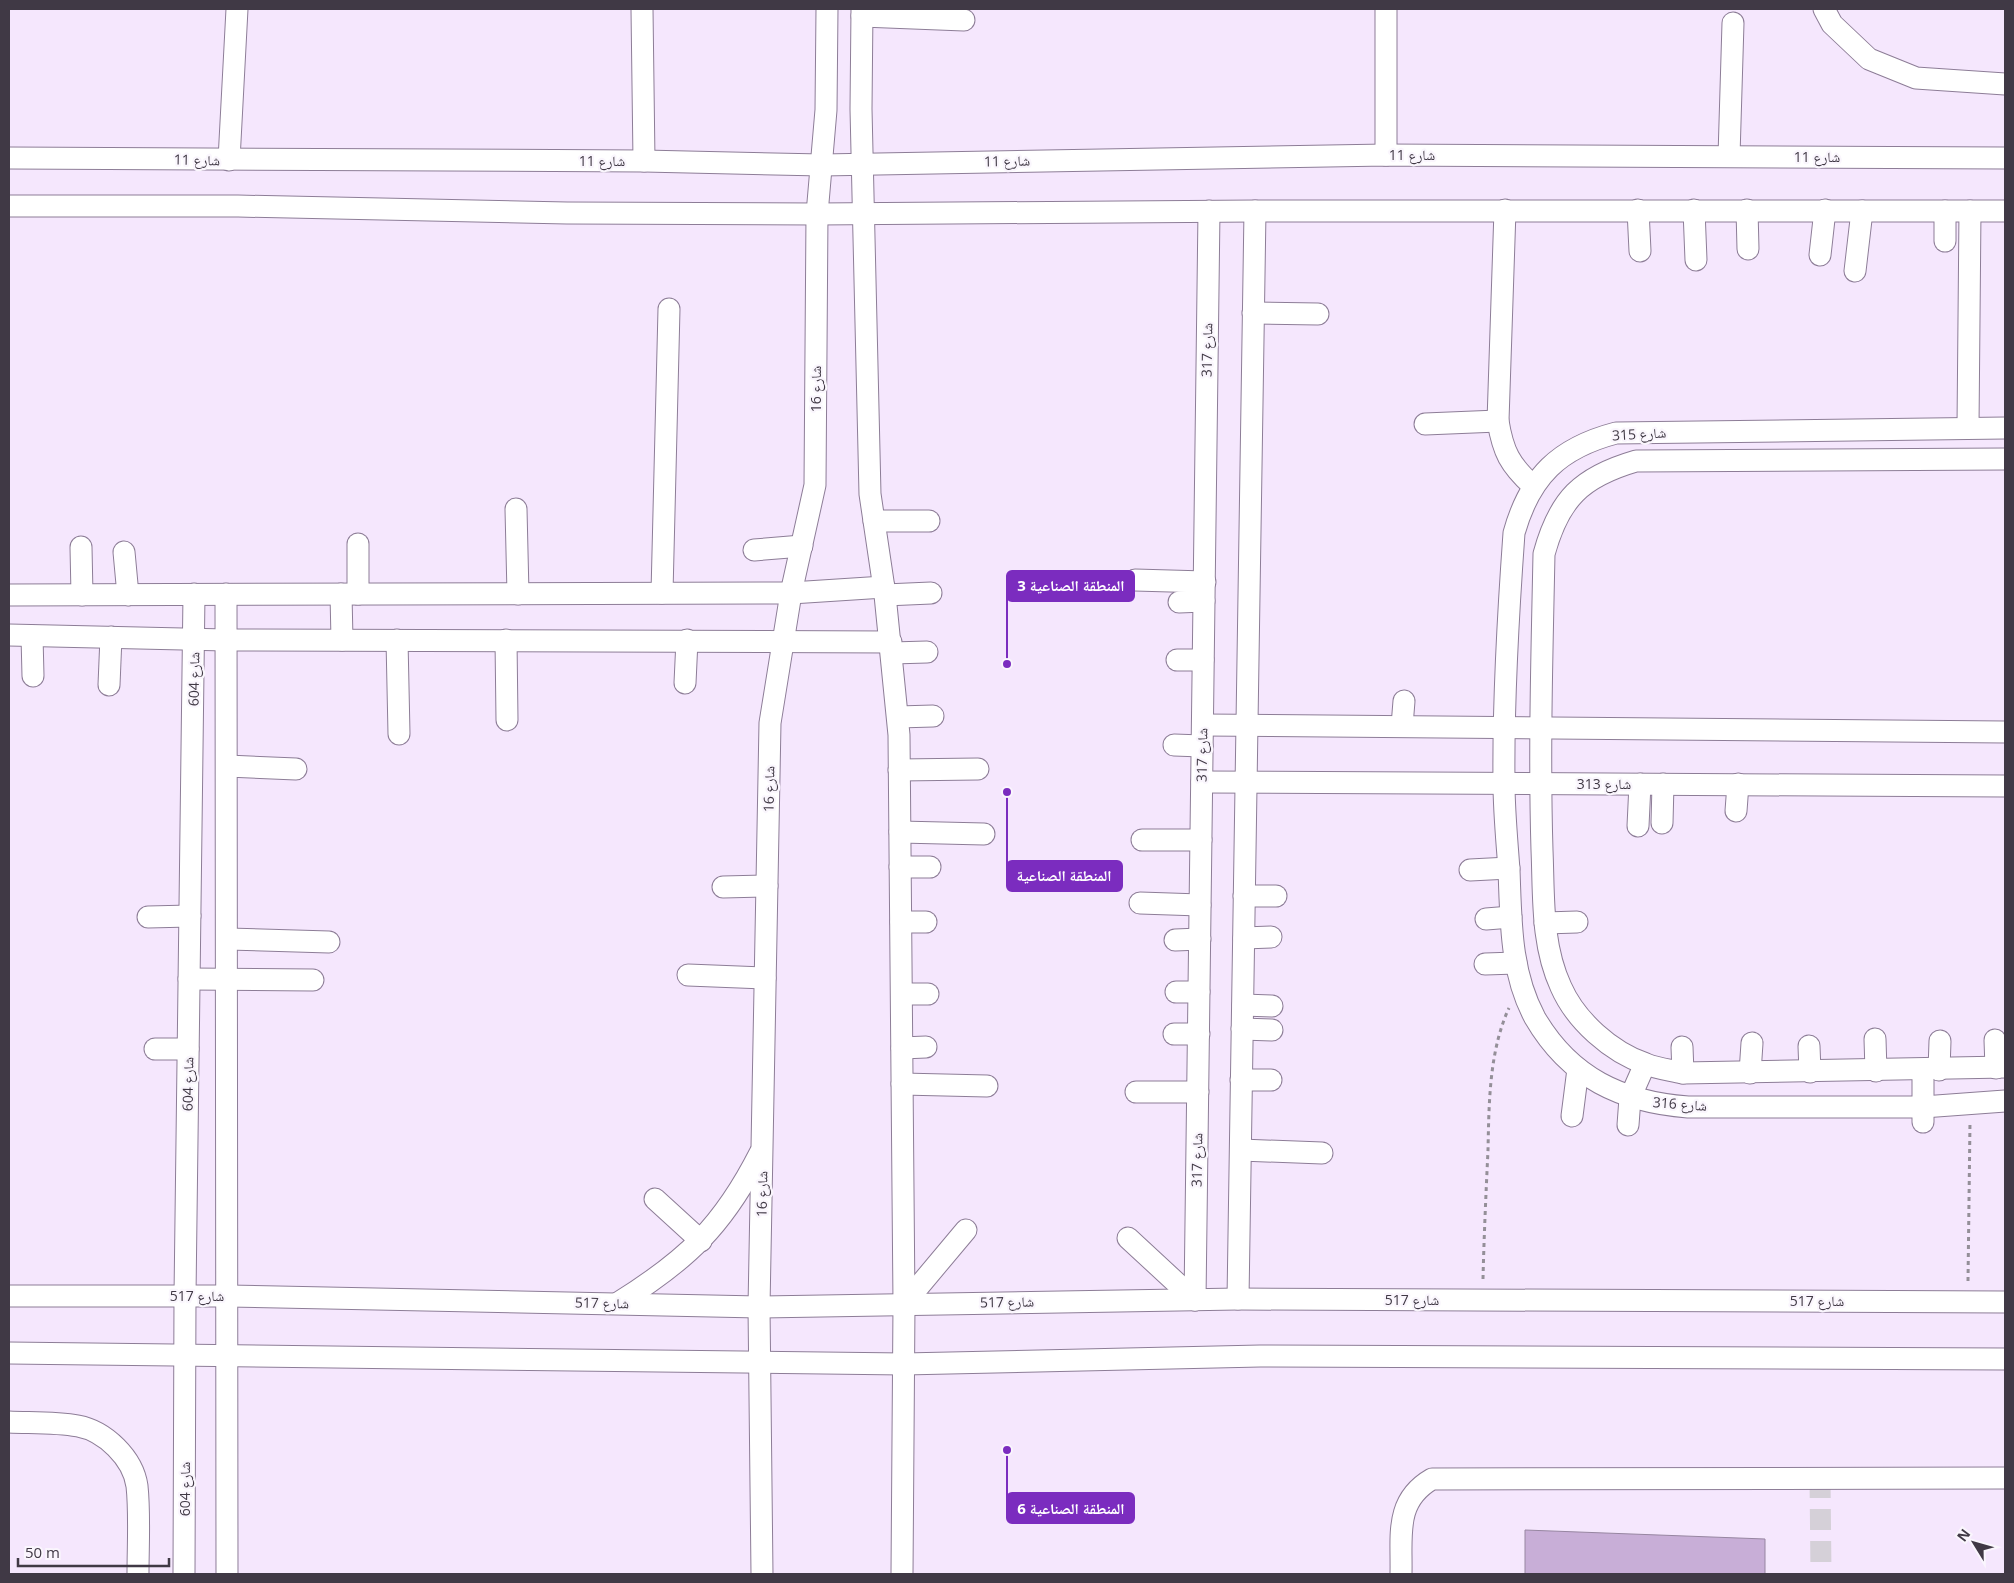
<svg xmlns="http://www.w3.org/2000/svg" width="2014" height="1583" font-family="'Open Sans','Noto Naskh Arabic',sans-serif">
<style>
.built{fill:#f5e7fd}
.building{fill:#c8aed7;stroke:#9786a1}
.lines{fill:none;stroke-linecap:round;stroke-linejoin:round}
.minor-tunnel{stroke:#d5d0d8;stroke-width:21;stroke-dasharray:21 11;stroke-linecap:butt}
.minor-casing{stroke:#8d7d97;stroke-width:23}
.path{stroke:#948f98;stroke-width:3;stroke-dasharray:4 4;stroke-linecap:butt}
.minor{stroke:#fff;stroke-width:21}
.labels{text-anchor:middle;stroke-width:4.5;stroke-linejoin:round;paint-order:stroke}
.street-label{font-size:14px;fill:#403945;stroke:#faf6fd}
.leader{fill:none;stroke:#7b2cbf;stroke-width:2}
.callout-dot{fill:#7b2cbf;stroke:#faf6fd;stroke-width:2}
.callout{fill:#7b2cbf;stroke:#7b2cbf;stroke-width:2}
.callout-label{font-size:15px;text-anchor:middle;font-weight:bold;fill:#fff}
</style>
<rect width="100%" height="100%" fill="#faf6fd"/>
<rect class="built" x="9" y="9" width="1996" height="1565"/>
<polygon class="building" points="1525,1530 1765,1539 1765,1574 1525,1574"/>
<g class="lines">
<polyline class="minor-tunnel" points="1820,1477 1821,1574"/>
<defs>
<g id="minor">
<polyline points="642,9 644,161"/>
<polyline points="862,9 861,109 870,494 885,595 899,735 904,1304 902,1574"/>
<polyline points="1386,9 1386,155"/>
<polyline points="1824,9 1832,24 1869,59 1916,78 2005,84"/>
<polyline points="862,16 964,20"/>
<polyline points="1729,156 1733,23"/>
<polyline points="9,158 644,161 822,165 1386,155 2005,158"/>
<polyline points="229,160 237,9"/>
<polyline points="9,206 238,206 567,213 817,214 1255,211 2005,211"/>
<path d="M1505 210 1498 421C1503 452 1510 465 1533 486"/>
<polyline points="1638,210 1640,251"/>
<polyline points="1694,210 1696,260"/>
<polyline points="1747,210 1748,249"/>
<polyline points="1945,241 1945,211"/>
<polyline points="1820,255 1825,210"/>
<polyline points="1855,271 1862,211"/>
<polyline points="1253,313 1318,314"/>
<polyline points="1425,424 1498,421"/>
<polyline points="1968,427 1970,211"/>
<path d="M2005 428 1616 433C1559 448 1530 476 1514 533 1508 616 1503 700 1504 783 1504 812 1507 841 1509 870 1511 920 1510 972 1535 1018 1570 1078 1622 1102 1688 1107H1923L2005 1101"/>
<path d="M2005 459 1636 461C1581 477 1559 499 1544 554 1542 653 1539 751 1542 850 1544 896 1541 944 1561 987 1576 1021 1611 1052 1646 1064 1658 1069 1671 1070 1683 1073L2005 1067"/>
<polyline points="516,509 518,594"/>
<polyline points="874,521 929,521"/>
<polyline points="358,544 358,594"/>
<polyline points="81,547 82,595"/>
<polyline points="754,550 802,546"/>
<polyline points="124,552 128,595"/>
<polyline points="1135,580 1205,582"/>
<polyline points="662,593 669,309"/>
<polyline points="226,594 227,1574"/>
<polyline points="341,594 342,640"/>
<polyline points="9,595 791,593 884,587"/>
<polyline points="885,595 931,593"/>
<polyline points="1179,602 1204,601"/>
<polyline points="9,635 226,640 891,642"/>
<polyline points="32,636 33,676"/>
<polyline points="397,640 399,734"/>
<polyline points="506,640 507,720"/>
<polyline points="892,653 927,652"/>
<polyline points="1177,660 1203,660"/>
<polyline points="685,683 687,640"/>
<polyline points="109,685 111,637"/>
<polyline points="898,717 933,716"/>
<polyline points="1203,725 2005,732"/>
<polyline points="1402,726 1404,701"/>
<polyline points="1174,745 1202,746"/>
<polyline points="227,766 296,769"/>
<polyline points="899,770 978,769"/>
<polyline points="1202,782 2005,786"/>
<polyline points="1736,811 1738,784"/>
<polyline points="1662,823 1663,784"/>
<polyline points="1638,826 1640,784"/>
<polyline points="900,832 984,834"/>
<polyline points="1142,840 1201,840"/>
<polyline points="900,867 930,867"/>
<polyline points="1470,870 1509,868"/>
<polyline points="723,887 767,886"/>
<polyline points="1244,896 1276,896"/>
<polyline points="1140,903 1200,905"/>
<polyline points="148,917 190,916"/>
<polyline points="1486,919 1511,917"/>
<polyline points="901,922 926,922"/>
<polyline points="1545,923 1577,922"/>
<polyline points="1244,938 1271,937"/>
<polyline points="228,939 329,942"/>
<polyline points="1175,940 1200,939"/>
<polyline points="1485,964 1516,963"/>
<polyline points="688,975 765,978"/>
<polyline points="189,979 313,980"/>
<polyline points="1176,992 1199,992"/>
<polyline points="902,994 928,994"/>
<polyline points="1243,1005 1272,1006"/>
<polyline points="1242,1029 1272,1030"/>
<polyline points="1174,1034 1199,1034"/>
<polyline points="1875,1039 1876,1071"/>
<polyline points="1995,1040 1996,1068"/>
<polyline points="1809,1046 1810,1072"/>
<polyline points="1682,1047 1683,1073"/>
<polyline points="902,1048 926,1047"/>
<polyline points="155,1049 188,1049"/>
<polyline points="1923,1070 1923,1122"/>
<polyline points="1939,1070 1940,1041"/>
<polyline points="1750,1073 1752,1043"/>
<polyline points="1241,1080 1271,1080"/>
<polyline points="902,1084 987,1086"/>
<polyline points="1136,1092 1198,1092"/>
<polyline points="1572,1116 1578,1069"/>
<polyline points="1628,1125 1630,1098 1645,1064"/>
<polyline points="1241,1150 1322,1153"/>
<polyline points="655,1199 701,1241"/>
<polyline points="1128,1238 1195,1300"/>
<polyline points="9,1296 228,1296 759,1307 1238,1299 2005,1302"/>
<polyline points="1238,1299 1255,211"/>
<polyline points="1195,1300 1209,211"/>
<path d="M618 1303C687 1260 723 1226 760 1153"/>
<polyline points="904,1304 966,1230"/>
<polyline points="9,1353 904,1364 1260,1356 2005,1359"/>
<path d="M9 1422C31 1423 56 1422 78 1426 105 1431 133 1458 137 1486 140 1514 138 1545 138 1574"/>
<polyline points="184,1574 185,1296 194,594"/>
<polyline points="762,1574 759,1307 770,723 791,593 815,485 817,214 826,110 827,9"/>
<path d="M1401 1574C1402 1536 1394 1501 1432 1479L2005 1478"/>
</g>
</defs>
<use href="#minor" class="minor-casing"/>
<g class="path">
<path d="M1483 1279C1484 1236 1486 1193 1488 1150 1489 1104 1489 1051 1509 1008"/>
<polyline points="1968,1281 1970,1122"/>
</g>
<use href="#minor" class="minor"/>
</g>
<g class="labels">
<g class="street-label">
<text x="1412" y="160">شارع 11</text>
<text x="1817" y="162">شارع 11</text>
<text transform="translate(197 160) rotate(1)" y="5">شارع 11</text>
<text x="602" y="166">شارع 11</text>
<text transform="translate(1007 161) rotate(-1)" y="5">شارع 11</text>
<text transform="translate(1207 350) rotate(-89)" y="5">شارع 317</text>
<text transform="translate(816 389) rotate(-90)" y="5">شارع 16</text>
<text transform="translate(1639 434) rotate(-3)" y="5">شارع 315</text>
<text transform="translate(194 679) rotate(-89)" y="5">شارع 604</text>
<text transform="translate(1202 755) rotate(-89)" y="5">شارع 317</text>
<text x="1604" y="789">شارع 313</text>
<text transform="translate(769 789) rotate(-89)" y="5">شارع 16</text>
<text transform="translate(188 1084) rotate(-89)" y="5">شارع 604</text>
<text transform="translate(1680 1104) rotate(4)" y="5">شارع 316</text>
<text transform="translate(1197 1160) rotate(-89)" y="5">شارع 317</text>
<text transform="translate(762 1194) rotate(-89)" y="5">شارع 16</text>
<text x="197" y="1301">شارع 517</text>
<text x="1412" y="1305">شارع 517</text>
<text x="1817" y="1306">شارع 517</text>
<text transform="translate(1007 1302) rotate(-1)" y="5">شارع 517</text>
<text transform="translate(602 1303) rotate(1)" y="5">شارع 517</text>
<text transform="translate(185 1489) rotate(-90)" y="5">شارع 604</text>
</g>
</g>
<path class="leader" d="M1007 664L1007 586M1007 792L1007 876M1007 1450L1007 1508"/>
<g class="callout-dot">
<circle cx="1007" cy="664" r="5"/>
<circle cx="1007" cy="792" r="5"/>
<circle cx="1007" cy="1450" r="5"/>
</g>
<g class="callout">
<rect x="1007" y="571" width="127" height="30" rx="5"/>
<rect x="1007" y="861" width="115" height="30" rx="5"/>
<rect x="1007" y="1493" width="127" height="30" rx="5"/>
</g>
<g class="callout-label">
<text x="1071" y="591">المنطقة الصناعية 3</text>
<text x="1064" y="881">المنطقة الصناعية</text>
<text x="1071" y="1514">المنطقة الصناعية 6</text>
</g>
<rect width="2014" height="1583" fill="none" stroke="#403945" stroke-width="20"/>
<g transform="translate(1974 1543) rotate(307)" stroke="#faf6fd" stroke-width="4" paint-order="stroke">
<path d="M0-4L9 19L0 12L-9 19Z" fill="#403945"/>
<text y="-8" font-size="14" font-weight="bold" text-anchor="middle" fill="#403945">N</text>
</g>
<path d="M18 1558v8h151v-8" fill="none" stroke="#403945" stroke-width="2.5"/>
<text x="25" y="1558" font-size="15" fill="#403945" stroke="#faf6fd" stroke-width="4" paint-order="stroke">50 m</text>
</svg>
